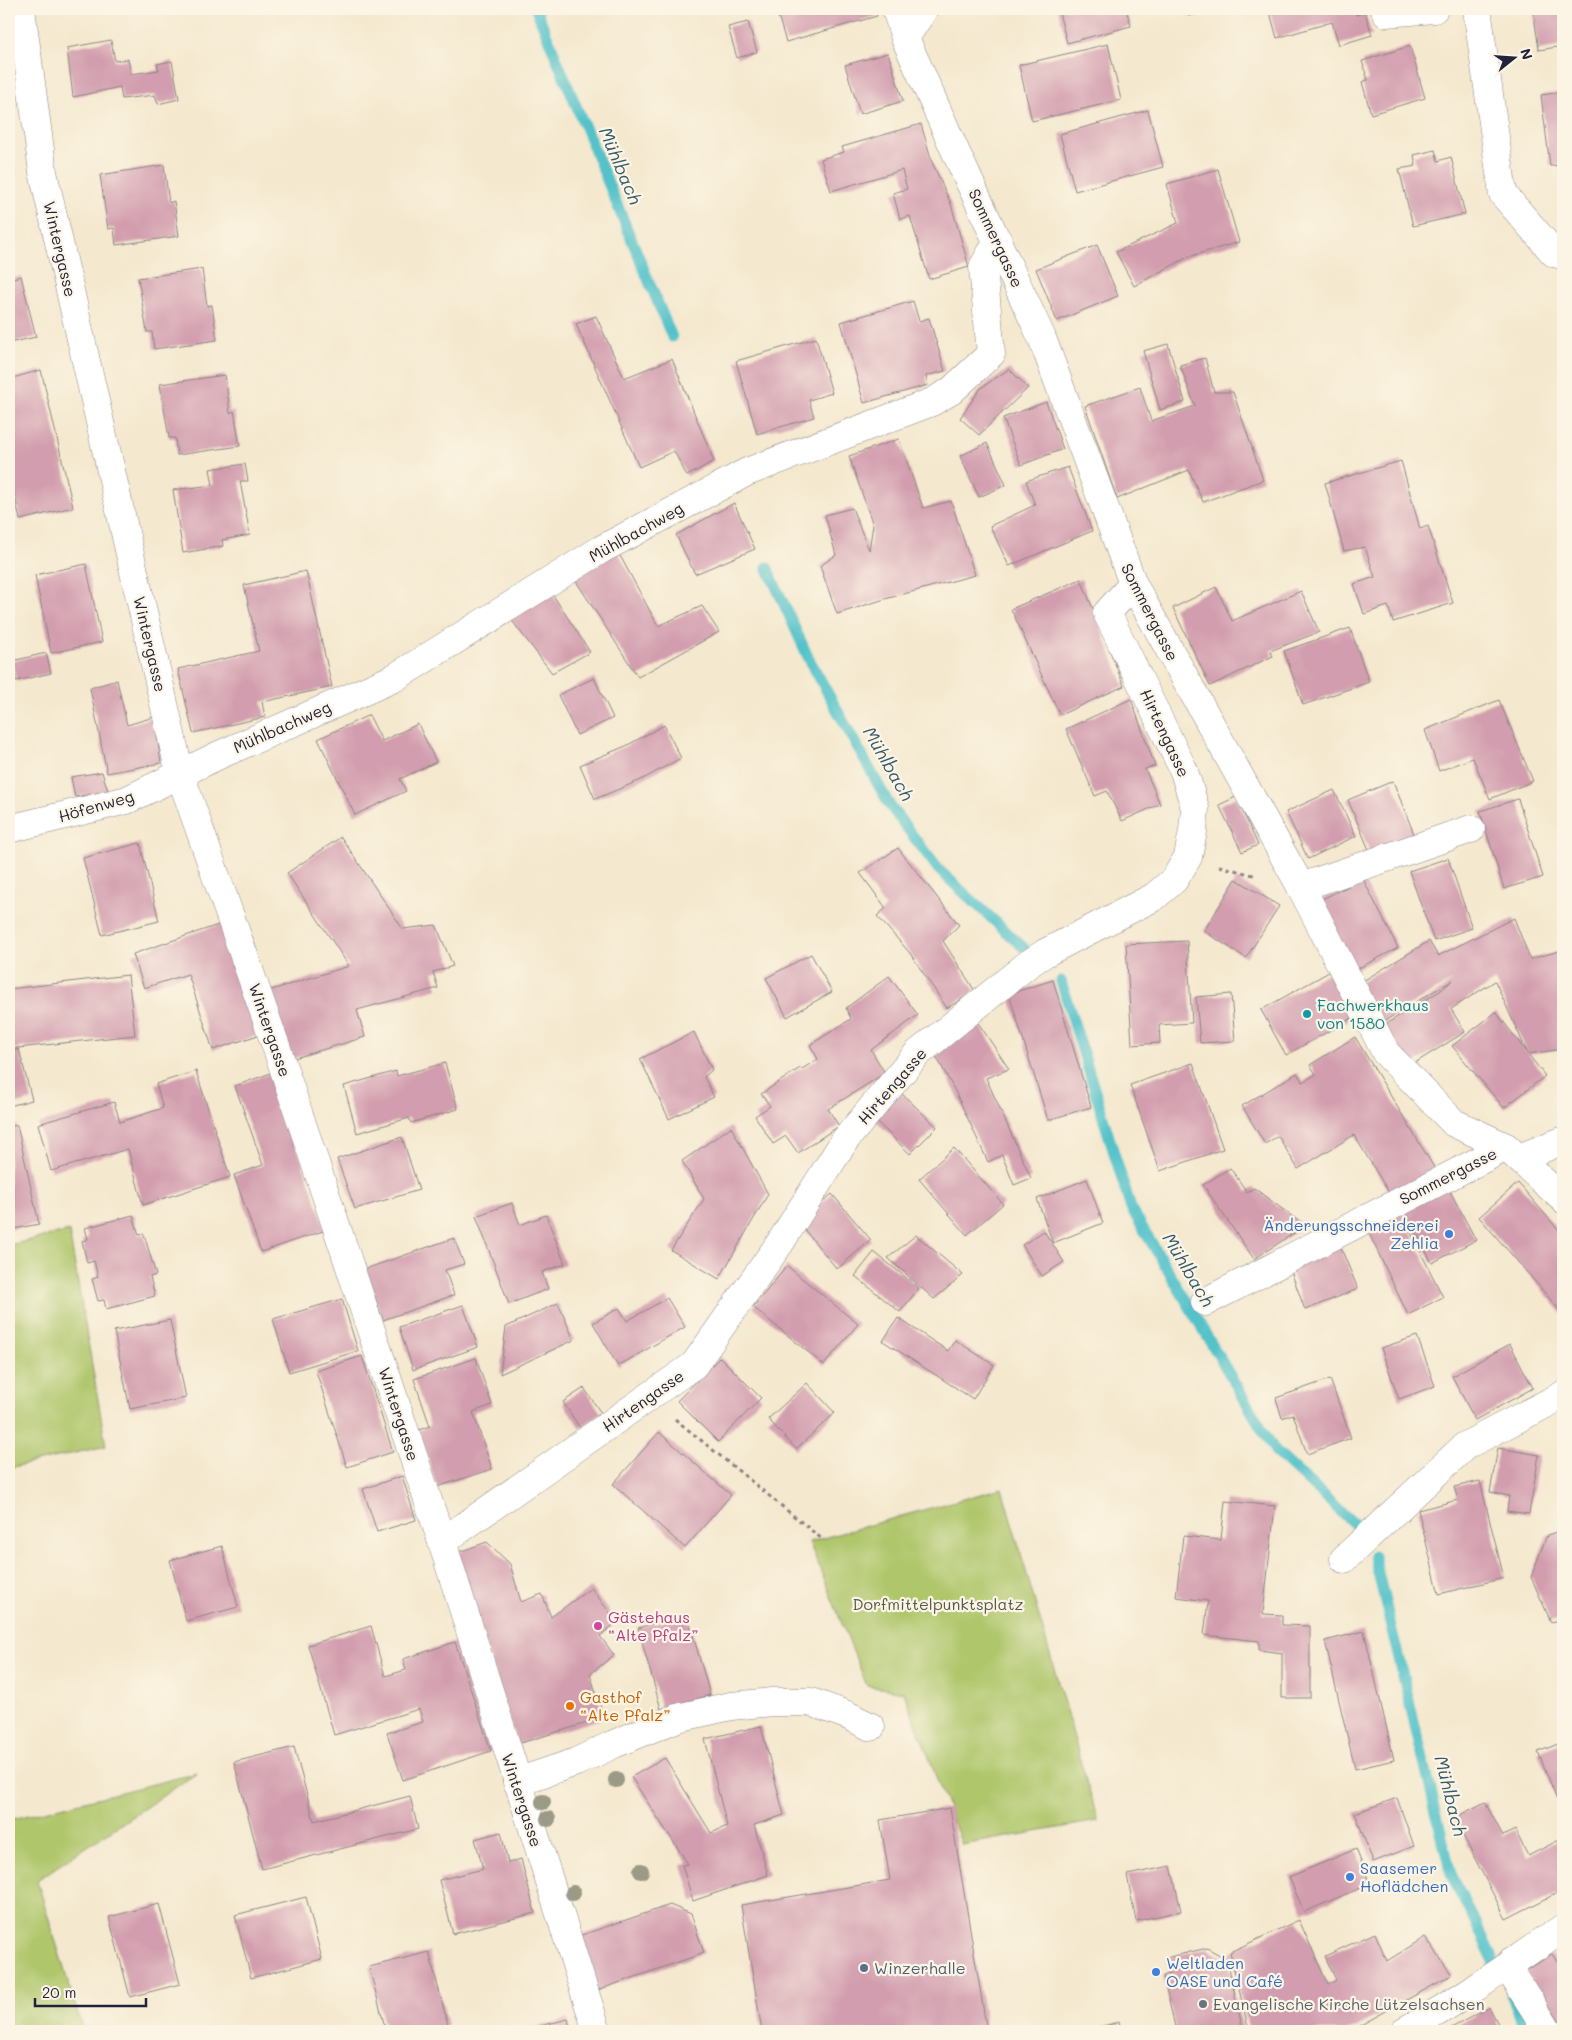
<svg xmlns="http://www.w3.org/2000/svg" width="1572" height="2040" font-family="Mali,sans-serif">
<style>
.green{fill:#afc66b;stroke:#687453}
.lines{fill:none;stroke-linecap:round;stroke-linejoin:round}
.stream{stroke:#54c2ca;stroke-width:11}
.building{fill:#d29dae}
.minor-casing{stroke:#8b8584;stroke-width:29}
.path{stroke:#8b8584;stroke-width:3;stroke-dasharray:4 4;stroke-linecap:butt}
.minor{stroke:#fff;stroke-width:28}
.tree{fill:#9b9a86}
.culture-dot{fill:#0f9aa8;stroke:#fcf5e5;stroke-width:2}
.shop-dot{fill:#3f7fe0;stroke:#fcf5e5;stroke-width:2}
.hotel-dot{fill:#d1479c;stroke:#fcf5e5;stroke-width:2}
.food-dot{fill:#e8710a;stroke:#fcf5e5;stroke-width:2}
.service-dot{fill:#5c6f8a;stroke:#fcf5e5;stroke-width:2}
.worship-dot{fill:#6b7280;stroke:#fcf5e5;stroke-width:2}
.labels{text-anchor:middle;stroke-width:4.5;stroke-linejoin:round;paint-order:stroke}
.street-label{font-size:16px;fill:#22223b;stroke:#fcf5e5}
.culture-label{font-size:16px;fill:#0d838f;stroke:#fcf5e5;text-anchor:start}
.shop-label{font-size:16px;fill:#366cbe;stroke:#fcf5e5;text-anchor:start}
.park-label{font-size:16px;fill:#535b4c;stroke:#fcf5e5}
.hotel-label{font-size:16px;fill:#b23c85;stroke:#fcf5e5;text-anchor:start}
.food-label{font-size:16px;fill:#c56008;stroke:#fcf5e5;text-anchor:start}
.service-label{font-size:16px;fill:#4e5e75;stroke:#fcf5e5;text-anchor:start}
.worship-label{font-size:16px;fill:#5b616d;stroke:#fcf5e5;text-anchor:start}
.water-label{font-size:18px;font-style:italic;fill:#345a6d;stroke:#fcf5e5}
</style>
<rect width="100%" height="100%" fill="#fcf5e5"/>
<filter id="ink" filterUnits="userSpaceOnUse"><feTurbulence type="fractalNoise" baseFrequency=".02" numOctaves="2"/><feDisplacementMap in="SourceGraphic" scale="10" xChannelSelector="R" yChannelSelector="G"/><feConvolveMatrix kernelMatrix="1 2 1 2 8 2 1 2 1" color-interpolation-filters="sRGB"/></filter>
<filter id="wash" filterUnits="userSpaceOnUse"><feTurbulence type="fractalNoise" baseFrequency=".0096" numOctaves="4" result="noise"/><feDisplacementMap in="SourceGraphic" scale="20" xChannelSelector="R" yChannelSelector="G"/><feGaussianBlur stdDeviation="1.12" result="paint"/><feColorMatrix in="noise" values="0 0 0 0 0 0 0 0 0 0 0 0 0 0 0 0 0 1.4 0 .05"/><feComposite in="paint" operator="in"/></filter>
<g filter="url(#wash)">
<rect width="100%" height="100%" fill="#f4e8ce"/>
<g class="green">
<polygon points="69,1231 106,1446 9,1468 9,1245"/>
<polygon points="1002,1488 1098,1821 962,1845 904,1692 867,1686 809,1542"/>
<polygon points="197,1773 37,1880 83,2031 9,2031 9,1820"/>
</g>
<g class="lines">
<g class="stream">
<polyline points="536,9 672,337"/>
<polyline points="767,567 809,659 890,806 939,870 1023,947"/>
<polyline points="1061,981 1131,1208 1275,1451 1363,1532"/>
<polyline points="1374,1556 1451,1874 1500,1973"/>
<polyline points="1511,1994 1527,2031"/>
</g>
</g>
<g id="blocks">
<g class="building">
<polygon points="776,9 875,9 877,16 786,42"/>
<polygon points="1058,9 1126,9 1131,26 1067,43"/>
<polygon points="1187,9 1221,9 1221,10 1188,16"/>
<polygon points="1269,9 1354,9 1356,15 1365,12 1372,35 1339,45 1332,22 1277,38"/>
<polygon points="1533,9 1563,9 1563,46 1539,50"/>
<polygon points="748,22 757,52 737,58 728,27"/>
<polygon points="111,40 115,61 128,59 131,74 159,70 157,64 172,61 179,99 158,104 155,95 122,99 120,87 73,97 67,48"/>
<polygon points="1108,44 1121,100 1032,121 1019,65"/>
<polygon points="1410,46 1425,98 1371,114 1362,82 1368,80 1362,61"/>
<polygon points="888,53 903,101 860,114 845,65"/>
<polygon points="1563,92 1563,165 1550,166 1541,95"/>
<polygon points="1148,110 1163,167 1075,191 1060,134"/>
<polygon points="921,124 932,162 951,204 969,267 929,279 910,216 900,219 893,193 907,189 902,170 831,191 821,159 844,152 842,147"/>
<polygon points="1435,150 1438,161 1451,157 1465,214 1413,226 1399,169 1416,166 1414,155"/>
<polygon points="164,165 169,203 174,201 179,236 116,245 114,228 108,229 100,175"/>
<polygon points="1218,169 1239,242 1188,257 1134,286 1116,252 1178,223 1167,184"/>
<polygon points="9,224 13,239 9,241"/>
<polygon points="1097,245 1118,296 1057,321 1036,269"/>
<polygon points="202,269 207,306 212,305 217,340 154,349 152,332 147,332 138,278"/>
<polygon points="21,276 36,337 9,343 9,279"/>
<polygon points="913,301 919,321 929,318 945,371 926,376 928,385 864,403 841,322"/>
<polygon points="596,316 624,378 672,359 714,461 687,476 674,451 639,467 576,324"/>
<polygon points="816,338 832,393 809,400 814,417 757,434 736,361"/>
<polygon points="1168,344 1185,402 1160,410 1143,351"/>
<polygon points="1205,358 1214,392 1233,392 1263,480 1203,502 1189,470 1117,499 1085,406 1140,387 1151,421 1195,406 1180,365"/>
<polygon points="1009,369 1028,388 979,435 960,418 981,388"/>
<polygon points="41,370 73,507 20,520 12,483 9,484 9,379"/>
<polygon points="225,375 230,413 234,411 240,446 177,455 175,438 169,438 160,384"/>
<polygon points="1046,402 1063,449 1021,465 1003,418"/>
<polygon points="899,439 923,508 951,501 975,575 885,599 837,614 820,566 836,555 825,515 852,508 869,550 873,525 849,456"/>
<polygon points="987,443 1006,485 979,497 960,456"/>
<polygon points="1401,461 1420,529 1428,526 1453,603 1393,622 1388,606 1364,614 1354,584 1375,577 1365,547 1344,551 1325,483"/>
<polygon points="245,464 248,481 240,481 250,535 222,540 223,546 183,553 173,490 213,485 210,469"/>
<polygon points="1068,467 1092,531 1009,566 990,526 1035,505 1026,481"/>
<polygon points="734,503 755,549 695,574 676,535"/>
<polygon points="617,550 658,626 702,606 719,632 638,677 574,578"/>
<polygon points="86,564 102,642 51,653 35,575"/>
<polygon points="306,571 332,687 262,702 265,717 193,733 178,669 259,651 244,585"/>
<polygon points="1081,579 1124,686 1060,715 1011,609"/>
<polygon points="1216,587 1232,621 1301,591 1319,632 1270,651 1273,656 1210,686 1173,608"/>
<polygon points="551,592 590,652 552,673 510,618"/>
<polygon points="1350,628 1369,682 1303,705 1284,651"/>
<polygon points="46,653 51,673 16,681 12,661"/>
<polygon points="594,678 613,718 577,735 558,695"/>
<polygon points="117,680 127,725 154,717 161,763 107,773 90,688"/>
<polygon points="1131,699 1155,766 1145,769 1160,804 1122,821 1107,791 1095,796 1066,729"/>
<polygon points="1499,700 1533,781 1490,799 1473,758 1439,771 1425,730"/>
<polygon points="369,715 382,741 418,724 436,762 400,779 406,791 355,815 318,739"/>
<polygon points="664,725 681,758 641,780 595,799 580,765 626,746"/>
<polygon points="102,772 108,791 75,797 71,777"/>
<polygon points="1393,781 1414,834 1370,852 1348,800"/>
<polygon points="1334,790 1356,836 1308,859 1286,812"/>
<polygon points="1236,797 1258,845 1242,852 1219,805"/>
<polygon points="1518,799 1543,877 1504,889 1480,811"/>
<polygon points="341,837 403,929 436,925 453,966 433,972 438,988 357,1010 365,1037 288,1060 268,991 349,966 287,873"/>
<polygon points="140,843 159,921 102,935 83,858"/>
<polygon points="898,848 959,925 943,941 975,991 947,1008 909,952 877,916 886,908 860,873"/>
<polygon points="1448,858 1472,928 1434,941 1409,871"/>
<polygon points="1236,879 1279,906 1246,958 1204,931"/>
<polygon points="1363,879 1398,948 1353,971 1318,901"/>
<polygon points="1514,918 1530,959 1563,950 1563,1012 1560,1013 1563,1019 1563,1049 1528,1054 1495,981 1451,1009 1465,1032 1410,1066 1384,1025 1440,991 1453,980 1376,1026 1353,987 1429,941 1438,956"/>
<polygon points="224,923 261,1034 213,1050 188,974 144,988 133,954"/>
<polygon points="1187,941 1192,1023 1159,1025 1160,1043 1132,1045 1126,944"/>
<polygon points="811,954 832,992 787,1017 766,978"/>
<polygon points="1329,972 1354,1017 1286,1055 1261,1010"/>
<polygon points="128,975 135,1035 9,1049 9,989"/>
<polygon points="889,976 918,1015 871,1050 885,1073 828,1109 839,1126 798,1153 786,1136 773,1144 755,1116 770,1106 761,1094 800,1068 802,1069 818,1059 810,1045 851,1019 846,1008"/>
<polygon points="1053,980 1091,1107 1048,1120 1009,994"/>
<polygon points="1231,994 1235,1041 1200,1043 1196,997"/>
<polygon points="1496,1012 1545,1076 1504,1108 1452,1046"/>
<polygon points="977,1021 1009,1069 986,1078 1031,1178 1014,1185 1002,1155 988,1162 955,1091 936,1056"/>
<polygon points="694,1032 712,1070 704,1077 714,1097 669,1119 640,1059"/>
<polygon points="1355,1037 1435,1169 1391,1196 1354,1135 1298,1169 1278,1136 1265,1144 1242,1106 1297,1073 1303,1082 1316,1074 1310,1065"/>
<polygon points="19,1049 32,1100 9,1106 9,1052"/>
<polygon points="445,1063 458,1109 411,1123 409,1118 357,1133 344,1086 396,1071 397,1076"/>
<polygon points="1193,1063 1223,1149 1160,1171 1130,1085"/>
<polygon points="196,1071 230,1177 143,1205 128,1149 51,1171 38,1124 114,1102 120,1122 163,1108 156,1084"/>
<polygon points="271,1073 326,1230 261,1252 234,1175 263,1165 235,1086"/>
<polygon points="898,1090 937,1127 910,1154 872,1117"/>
<polygon points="17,1125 39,1224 9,1230 9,1127"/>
<polygon points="731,1127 768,1194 719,1279 671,1250 704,1199 682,1161"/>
<polygon points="402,1137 419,1190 355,1209 337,1159"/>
<polygon points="954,1148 1003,1204 967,1235 919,1179"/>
<polygon points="1230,1168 1247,1192 1254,1188 1305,1226 1254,1259 1203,1185"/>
<polygon points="1087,1179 1103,1223 1053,1243 1037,1199"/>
<polygon points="1445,1182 1476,1240 1432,1263 1402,1206"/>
<polygon points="1518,1183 1563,1235 1563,1314 1479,1217"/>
<polygon points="832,1194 871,1240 837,1269 798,1222"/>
<polygon points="512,1203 520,1225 546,1215 565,1264 542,1272 548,1289 509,1304 476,1216"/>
<polygon points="1397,1205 1443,1297 1408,1315 1364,1223"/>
<polygon points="133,1215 139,1235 144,1234 156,1275 150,1277 155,1296 106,1309 104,1300 98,1301 92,1279 98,1277 94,1261 87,1263 82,1241 88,1239 85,1228"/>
<polygon points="1044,1231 1064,1262 1042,1276 1022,1245"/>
<polygon points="916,1235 963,1275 934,1299 888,1258"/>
<polygon points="1336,1236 1358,1289 1305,1310 1288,1263"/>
<polygon points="454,1238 464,1264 445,1270 454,1295 383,1320 365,1269"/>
<polygon points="874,1252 919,1288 900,1312 855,1276"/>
<polygon points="787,1266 858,1324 824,1365 753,1307"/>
<polygon points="667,1298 685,1327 618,1366 593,1323 619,1308 627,1321"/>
<polygon points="342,1299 358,1351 289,1372 273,1319"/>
<polygon points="558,1303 574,1340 500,1374 506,1327"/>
<polygon points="463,1305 478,1347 413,1370 399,1327"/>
<polygon points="898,1318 948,1351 955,1340 994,1365 973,1399 883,1341"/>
<polygon points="170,1320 186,1398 130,1409 114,1331"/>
<polygon points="1417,1336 1435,1386 1399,1399 1381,1348"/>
<polygon points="1510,1344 1533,1388 1475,1420 1452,1376"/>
<polygon points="362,1356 393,1452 347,1467 316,1371"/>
<polygon points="720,1357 761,1398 718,1442 677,1401"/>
<polygon points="476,1358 492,1405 473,1412 492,1469 437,1487 419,1430 430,1426 414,1379"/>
<polygon points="1330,1379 1351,1438 1307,1454 1293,1414 1282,1418 1276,1398"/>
<polygon points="807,1383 835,1413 796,1449 768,1419"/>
<polygon points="584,1388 601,1413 580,1428 563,1402"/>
<polygon points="659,1432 731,1495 685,1548 613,1484"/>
<polygon points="1498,1448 1539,1455 1529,1514 1507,1511 1509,1496 1490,1492"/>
<polygon points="402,1476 416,1520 377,1532 363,1489"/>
<polygon points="1480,1481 1504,1578 1439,1594 1418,1510 1458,1500 1454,1487"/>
<polygon points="1225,1501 1275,1506 1263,1614 1282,1615 1282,1625 1310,1626 1310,1698 1282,1698 1282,1653 1259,1650 1259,1641 1204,1635 1208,1601 1176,1597 1183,1536 1221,1540"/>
<polygon points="1563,1530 1563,1619 1551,1622 1531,1577 1547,1535"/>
<polygon points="487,1542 510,1564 521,1602 542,1594 551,1617 591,1588 617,1622 600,1636 614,1655 590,1674 604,1718 517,1744 456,1553"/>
<polygon points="222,1546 238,1607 186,1621 170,1560"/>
<polygon points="687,1614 710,1695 661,1709 638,1628"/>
<polygon points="371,1626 385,1676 406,1670 403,1659 455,1642 491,1751 403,1780 387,1733 423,1722 419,1709 334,1735 308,1645"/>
<polygon points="1364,1631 1394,1760 1355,1769 1325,1641"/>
<polygon points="761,1726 784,1815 754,1825 768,1875 693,1901 682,1865 688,1864 631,1777 665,1758 711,1833 727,1826 705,1739"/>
<polygon points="1563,1742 1563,1814 1538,1752"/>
<polygon points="294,1747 314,1821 410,1796 418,1829 262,1869 234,1762"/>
<polygon points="1397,1798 1414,1846 1373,1862 1355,1813"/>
<polygon points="1485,1802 1503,1836 1515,1830 1528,1856 1563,1838 1563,1890 1506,1919 1454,1818"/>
<polygon points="950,1808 987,2031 762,2031 741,1905 890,1880 880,1820"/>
<polygon points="501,1832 508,1863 521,1859 535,1913 453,1934 439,1880 483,1869 475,1839"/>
<polygon points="1356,1849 1370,1884 1304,1912 1289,1877"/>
<polygon points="1171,1866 1181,1911 1136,1921 1127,1875"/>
<polygon points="306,1897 322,1959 251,1978 235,1915"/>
<polygon points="159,1904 180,1984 130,1997 109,1917"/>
<polygon points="670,1905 691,1914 704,1953 595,1991 576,1937"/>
<polygon points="1299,1920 1328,1985 1336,1980 1325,1956 1375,1933 1387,1961 1425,1937 1452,1975 1357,2027 1341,2031 1249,2031 1230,1952"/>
<polygon points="1207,1948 1227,1959 1243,2031 1176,2031 1163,1976 1169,1974 1166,1958"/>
<polygon points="429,1952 448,2025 423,2031 386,2031 369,1967"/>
<polygon points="1552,1954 1563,1971 1563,2027 1526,1971"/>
<polygon points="1489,2007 1502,2031 1446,2031"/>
<polygon points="568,2019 571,2031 524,2031 524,2030"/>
<polygon points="1119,2022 1121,2031 1086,2031"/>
</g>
</g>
</g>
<g filter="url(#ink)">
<use href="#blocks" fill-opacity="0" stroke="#8b8584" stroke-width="1"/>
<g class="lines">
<defs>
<g id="minor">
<polyline points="21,9 43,172 180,774 277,1049 442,1542 597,2031"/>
<polyline points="896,9 905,38 958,157 1042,338 1133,584 1301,887 1386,1053 1454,1123 1506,1147 1563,1199"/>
<polyline points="1385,9 1386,13 1434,9"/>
<polyline points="1477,9 1503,194 1554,253 1563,255"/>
<polyline points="905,38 924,9"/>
<polyline points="9,829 127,800 217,756 394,678 602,549 747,472 932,402 951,391 991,354 983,267 998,241"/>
<polyline points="1301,887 1471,829"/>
<polyline points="1519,1158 1562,1141"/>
<polyline points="1205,1302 1506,1147"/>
<polyline points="442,1542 694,1365 780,1243 845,1140 917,1054 1027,965 1045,953 1154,897 1174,880 1188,857 1193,831 1195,808 1184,771 1107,613 1133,584"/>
<polyline points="1344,1559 1465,1446 1563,1395"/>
<polyline points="517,1782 576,1762 614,1744 677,1718 731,1706 772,1702 811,1702 847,1715 871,1727"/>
<polyline points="1512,1961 1514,1977 1548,2031"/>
<path d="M1404 2031C1460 2001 1510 1963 1563 1928"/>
</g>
</defs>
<use href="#minor" class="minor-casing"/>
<g class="path">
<polyline points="1219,866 1257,876"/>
<polyline points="675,1419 822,1539"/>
</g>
<use href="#minor" class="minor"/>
</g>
<g class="tree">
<circle cx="616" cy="1780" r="8"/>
<circle cx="543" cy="1802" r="8"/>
<circle cx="548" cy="1819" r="8"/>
<circle cx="641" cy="1871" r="8"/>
<circle cx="573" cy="1893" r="8"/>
</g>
</g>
<circle class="culture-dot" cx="1307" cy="1014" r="5"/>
<g class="shop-dot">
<circle cx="1449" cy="1234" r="5"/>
<circle cx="1350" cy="1877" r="5"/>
<circle cx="1156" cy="1972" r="5"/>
</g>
<circle class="hotel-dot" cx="598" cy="1626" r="5"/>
<circle class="food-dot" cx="570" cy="1706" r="5"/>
<circle class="service-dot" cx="864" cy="1968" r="5"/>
<circle class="worship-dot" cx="1203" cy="2004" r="5"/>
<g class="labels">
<g class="street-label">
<text transform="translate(996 238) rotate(65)" y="6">Sommergasse</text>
<text transform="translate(60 249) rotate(77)" y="6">Wintergasse</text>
<text transform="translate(636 532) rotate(-29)" y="6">Mühlbachweg</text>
<text transform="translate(1150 612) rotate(63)" y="6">Sommergasse</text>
<text transform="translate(150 644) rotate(77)" y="6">Wintergasse</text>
<text transform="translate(282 727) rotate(-24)" y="6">Mühlbachweg</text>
<text transform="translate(1165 733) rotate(65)" y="6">Hirtengasse</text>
<text transform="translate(96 806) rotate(-16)" y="6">Höfenweg</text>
<text transform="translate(270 1030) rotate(71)" y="6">Wintergasse</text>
<text transform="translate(892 1086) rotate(-49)" y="6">Hirtengasse</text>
<text transform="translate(1448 1176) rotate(-27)" y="6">Sommergasse</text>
<text transform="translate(643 1401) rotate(-35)" y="6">Hirtengasse</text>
<text transform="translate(399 1414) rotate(72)" y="6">Wintergasse</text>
<text transform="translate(522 1800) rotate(72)" y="6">Wintergasse</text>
</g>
<g class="culture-label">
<text x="1317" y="1011">Fachwerkhaus<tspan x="1317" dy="18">von 1580</tspan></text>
</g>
<g class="shop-label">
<text x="1439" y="1231" text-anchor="end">Änderungsschneiderei<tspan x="1439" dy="18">Zehlia</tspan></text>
<text x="1360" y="1874">Saasemer<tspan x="1360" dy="18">Hoflädchen</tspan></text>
<text x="1166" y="1969">Weltladen<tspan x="1166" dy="18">OASE und Café</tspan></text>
</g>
<g class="park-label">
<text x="938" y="1610">Dorfmittelpunktsplatz</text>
</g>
<g class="hotel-label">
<text x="608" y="1623">Gästehaus<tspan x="608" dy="18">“Alte Pfalz”</tspan></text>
</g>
<g class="food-label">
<text x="580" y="1703">Gasthof<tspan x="580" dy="18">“Alte Pfalz”</tspan></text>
</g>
<g class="service-label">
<text x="874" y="1974">Winzerhalle</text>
</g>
<g class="worship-label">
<text x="1213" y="2010">Evangelische Kirche Lützelsachsen</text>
</g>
<g class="water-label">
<text transform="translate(620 166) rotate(67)" y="6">Mühlbach</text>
<text transform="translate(888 764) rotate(60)" y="6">Mühlbach</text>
<text transform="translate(1188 1270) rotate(59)" y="6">Mühlbach</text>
<text transform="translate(1450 1796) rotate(76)" y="6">Mühlbach</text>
</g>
</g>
<rect width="1572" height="2040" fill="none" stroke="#fcf5e5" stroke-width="30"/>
<g transform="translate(1514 58) rotate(73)" stroke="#fcf5e5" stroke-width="4" paint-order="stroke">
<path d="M0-4L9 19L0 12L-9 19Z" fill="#22223b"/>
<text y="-8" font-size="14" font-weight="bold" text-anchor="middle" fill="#22223b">N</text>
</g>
<path d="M35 1998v8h111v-8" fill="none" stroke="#22223b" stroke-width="2.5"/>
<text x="42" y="1998" font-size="15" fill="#22223b" stroke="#fcf5e5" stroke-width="4" paint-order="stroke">20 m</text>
</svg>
